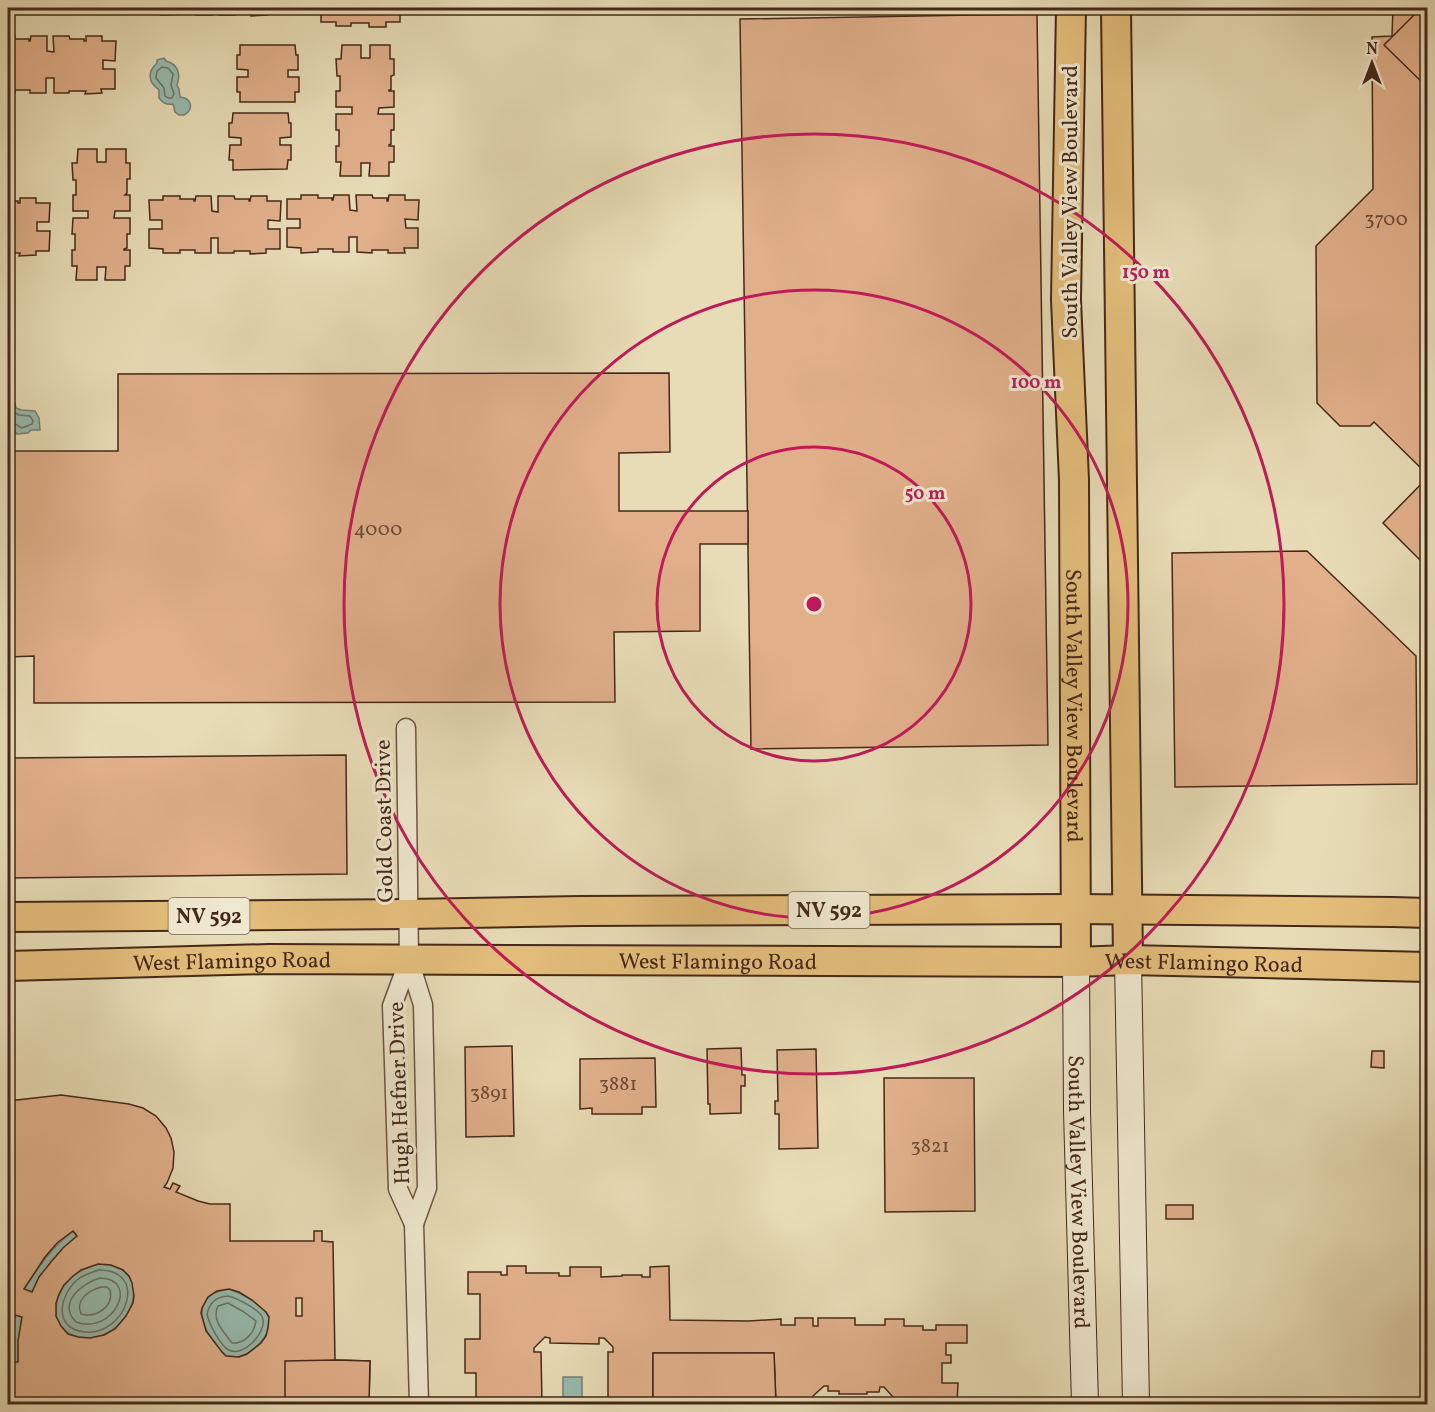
<svg xmlns="http://www.w3.org/2000/svg" width="1435" height="1412" font-family="Vollkorn,serif">
<style>
.water{fill:#97bbaf;stroke:#768073;stroke-width:1.5}
.lines{fill:none;stroke-linecap:round;stroke-linejoin:round}
.shore{stroke:#6e7264;stroke-width:1.5}
.building{fill:#e1b08b;stroke:#45281a;stroke-width:1.5;fill-rule:evenodd}
.minor-casing{stroke:#6e5541;stroke-width:21}
.secondary-casing{stroke:#45281a;stroke-width:28}
.primary-casing{stroke:#45281a;stroke-width:32}
.minor{stroke:#efe8d0;stroke-width:18}
.secondary{stroke:#efe8d0;stroke-width:26}
.primary{stroke:#e4be7b;stroke-width:28}
.ring{fill:none;stroke:#c2185b;stroke-width:3}
.labels{text-anchor:middle;stroke-width:6;stroke-linejoin:round;paint-order:stroke}
.number-label{font-size:20px;fill:#6c4a36}
.shield{fill:#efe8d0;stroke:#786251;stroke-width:1.5}
.shield-label{font-size:21px;font-weight:bold;fill:#45281a}
.street-label{font-size:22px;fill:#45281a;stroke:#efe8d0}
.centre{fill:#c2185b;stroke:#efe8d0;stroke-width:3}
.ring-label{font-size:18px;text-anchor:middle;font-weight:bold;fill:#c2185b;stroke:#efe8d0;stroke-width:6;stroke-linejoin:round;paint-order:stroke}
</style>
<rect width="100%" height="100%" fill="#e7dcb6"/>
<filter id="stains"><feTurbulence type="fractalNoise" baseFrequency=".00333" numOctaves="4"/><feColorMatrix values="0 0 0 0 .2 0 0 0 0 .09 0 0 0 0 .02 0 0 0 .5 -.17"/></filter>
<radialGradient id="worn" r=".72"><stop offset=".6" stop-color="#630" stop-opacity="0"/><stop offset="1" stop-color="#630" stop-opacity=".3"/></radialGradient>
<g class="water">
<path d="M164 58 166 61C178 64 181 74 177 85L179 89 180 97C191 98 195 109 184 115H179L175 112 173 104C166 105 163 103 159 98V90C148 82 147 72 157 63V60Z"/>
<polygon points="8,403 15,403 16,408 21,410 35,411 39,418 40,430 31,430 28,433 17,434 14,430 8,430"/>
<path d="M73 1231 77 1236C58 1252 43 1270 32 1292L24 1289C40 1265 50 1249 73 1231Z"/>
<path d="M98 1264C162 1264 130 1348 78 1337 46 1330 53 1292 73 1276 80 1270 89 1267 98 1264Z"/>
<path d="M229 1289C240 1293 259 1302 266 1312 278 1328 256 1352 241 1356 236 1358 231 1357 226 1356 204 1335 184 1296 229 1289Z"/>
<polygon points="15,1315 22,1317 18,1341 18,1362 12,1362 10,1340"/>
<polygon points="563,1377 582,1377 582,1398 590,1404 563,1404"/>
</g>
<g class="lines">
<g class="shore">
<polygon points="162,67 168,68 173,74 171,85 174,94 172,98 168,98 165,96 164,88 156,78 157,71"/>
<polyline points="8,409 19,415 30,416 33,421 32,424 22,428 15,424 8,424"/>
<path d="M98 1270C150 1269 126 1336 85 1332 53 1329 59 1296 77 1280 83 1275 91 1273 98 1270Z"/>
<path d="M100 1278C141 1279 113 1336 76 1322 57 1303 82 1283 100 1278Z"/>
<path d="M101 1287H107L110 1290C114 1307 96 1318 81 1314 75 1300 88 1291 101 1287Z"/>
<path d="M228 1296C237 1298 261 1310 263 1319 266 1333 243 1358 229 1350 220 1346 209 1323 207 1314 210 1301 217 1297 228 1296Z"/>
<path d="M228 1303 244 1312 256 1321C254 1333 245 1344 232 1343 224 1332 211 1320 218 1306Z"/>
</g>
</g>
<g class="building">
<polygon points="150,8 212,8 212,15 196,15 196,12 189,12 190,14 161,15 161,12 150,12"/>
<polygon points="219,8 281,8 281,11 267,11 267,15 251,16 251,13 235,13 235,15 219,15"/>
<polygon points="321,8 400,8 400,22 386,22 386,27 369,27 369,23 351,23 351,26 336,26 336,22 321,22"/>
<polygon points="1393,8 1428,8 1428,475 1374,422 1370,426 1340,426 1317,403 1316,246 1373,189 1372,37 1392,36"/>
<polygon points="1421,8 1428,8 1428,88 1384,45"/>
<polygon points="1037,14 1048,745 751,749 740,19"/>
<polygon points="8,36 15,36 15,39 29,39 29,41 30,41 31,36 47,36 47,51 54,52 53,36 69,36 70,39 84,39 84,41 86,41 86,36 102,36 102,41 116,41 115,61 103,60 103,69 115,69 115,89 101,89 102,93 85,94 86,91 69,91 69,93 54,93 54,78 46,78 46,93 30,93 30,90 15,90 15,93 8,93"/>
<polygon points="240,45 295,45 296,55 298,55 298,70 288,70 288,77 299,77 299,92 295,92 295,102 240,102 240,92 237,92 237,77 248,77 248,70 237,69 237,55 240,55"/>
<polygon points="342,45 361,45 361,58 370,58 370,45 390,45 390,59 394,59 394,75 391,76 391,90 389,90 389,91 394,91 394,107 379,108 378,114 394,114 394,130 391,130 391,144 389,145 389,146 394,146 394,162 389,162 389,176 369,176 370,163 361,163 361,176 340,176 341,162 336,162 336,146 339,146 339,130 336,130 336,114 352,114 352,107 336,107 336,91 340,91 340,76 337,76 336,59 341,59"/>
<polygon points="233,113 288,113 289,123 291,123 291,137 280,138 280,145 291,145 291,160 288,160 287,169 233,170 233,160 229,160 230,145 241,145 241,138 229,137 229,123 232,123"/>
<polygon points="78,149 97,149 97,162 106,162 106,149 126,149 126,163 130,163 130,179 127,179 127,193 125,195 130,195 130,211 115,211 114,218 130,218 130,234 127,234 127,248 124,249 124,250 130,250 130,266 125,266 125,280 105,280 106,267 97,267 97,280 76,280 77,266 72,266 72,250 75,250 75,234 72,234 73,218 88,218 88,211 73,211 73,195 76,195 76,180 73,180 72,163 77,163"/>
<polygon points="301,195 318,195 318,198 332,198 332,200 333,200 334,195 349,195 350,210 357,211 356,195 372,195 373,198 387,198 387,201 388,201 389,195 405,195 405,200 419,200 418,220 405,219 406,228 418,228 418,248 404,248 405,253 388,253 388,250 372,250 372,253 357,252 357,237 349,237 349,252 333,252 333,249 318,249 318,252 301,253 301,248 287,247 287,228 300,228 300,219 287,219 287,199 301,199"/>
<polygon points="163,196 180,196 180,199 194,199 194,201 195,201 196,196 211,196 212,211 218,212 218,196 234,196 235,199 249,199 249,201 250,201 251,196 267,196 267,201 281,201 280,221 268,220 268,229 280,229 280,249 266,249 266,253 250,254 250,251 234,251 234,253 218,253 218,238 211,238 211,253 195,253 195,250 180,250 180,253 163,253 163,249 149,248 149,229 162,229 162,220 150,220 149,200 163,200"/>
<polygon points="20,198 36,198 36,203 50,203 49,222 37,222 37,231 50,231 49,251 36,251 36,255 19,256 20,253 8,253 8,201 18,201 18,203 20,203"/>
<polygon points="669,373 670,452 619,453 619,511 748,511 748,544 700,544 700,631 614,632 615,702 34,703 34,656 8,657 8,451 118,451 118,374"/>
<polygon points="1428,477 1428,568 1383,523"/>
<polygon points="1307,551 1416,656 1417,784 1175,787 1172,553"/>
<polygon points="346,755 347,874 8,878 8,758"/>
<polygon points="512,1046 514,1136 466,1137 465,1047"/>
<polygon points="741,1048 742,1075 745,1075 745,1086 741,1086 741,1113 710,1114 710,1104 708,1104 707,1049"/>
<polygon points="816,1049 818,1148 779,1149 779,1114 775,1114 775,1101 778,1101 777,1050"/>
<polygon points="1372,1051 1384,1051 1384,1068 1371,1067"/>
<polygon points="655,1058 656,1107 642,1107 642,1114 592,1114 592,1108 580,1109 580,1059"/>
<polygon points="884,1078 974,1078 975,1211 885,1212"/>
<path d="M61 1095 129 1104 143 1108 156 1116 166 1128 171 1138 174 1152 173 1168 167 1183 164 1187 170 1189 173 1183 180 1186 176 1192 198 1201 210 1204H230V1241H314V1231H322V1241L333 1242 335 1360 370 1361 369 1404H8V1101ZM73 1231 77 1236 63 1248 51 1262 39 1277 32 1292 24 1289 45 1257 57 1243ZM98 1264 111 1265 123 1270 129 1276 132 1283 134 1296 133 1303 126 1316 115 1329 104 1335 90 1338 78 1337 68 1334 61 1326 56 1316V1303L59 1294 64 1285 73 1276 81 1270ZM229 1289 239 1292 252 1300 266 1312 269 1317 268 1328 266 1336 261 1343 247 1354 239 1357 226 1356 222 1352 206 1331 201 1313 202 1308 208 1297 217 1291ZM296 1298H302V1316H296ZM15 1315 22 1317 18 1341V1362H12L10 1340Z"/>
<rect x="1166" y="1205" width="27" height="14"/>
<polygon points="507,1266 526,1266 526,1273 559,1273 559,1276 570,1276 570,1267 601,1267 601,1277 622,1276 622,1275 642,1275 642,1277 650,1277 650,1267 669,1266 670,1320 749,1321 781,1319 781,1325 795,1325 795,1318 813,1318 813,1326 818,1326 818,1318 855,1318 855,1325 885,1325 885,1319 904,1319 904,1326 923,1326 923,1330 936,1330 936,1325 967,1325 967,1343 946,1343 946,1355 951,1355 951,1363 942,1363 942,1383 958,1383 957,1404 894,1404 894,1398 884,1387 880,1387 879,1392 867,1392 867,1394 839,1394 839,1391 828,1391 828,1386 824,1386 813,1396 813,1401 816,1401 816,1404 776,1404 774,1353 653,1353 653,1404 608,1404 608,1352 613,1352 613,1347 604,1338 599,1338 599,1344 550,1343 550,1338 545,1337 534,1348 534,1352 541,1352 542,1404 476,1404 476,1373 465,1373 465,1339 480,1339 480,1294 468,1294 468,1272 501,1272 501,1275 507,1275"/>
<polygon points="653,1353 774,1353 776,1404 653,1404"/>
<polygon points="335,1360 370,1361 369,1404 285,1404 285,1361"/>
</g>
<g class="lines">
<defs>
<g id="minor">
<polyline points="406,728 409,960 423,1005 427,1188 414,1224 419,1404"/>
<polyline points="409,960 392,1006 394,1063 398,1189 414,1224"/>
</g>
<g id="secondary">
<polyline points="1128,960 1136,1404"/>
<path id="s1" d="M1076 962 1077 1111 1085 1404"/>
</g>
<g id="primary">
<path id="s2" d="M1071 8 1066 300 1074 480 1076 962"/>
<polyline points="1116,8 1128,960"/>
<polyline points="8,917 408,914 581,911 1076,909 1393,912 1428,913"/>
<path id="s3" d="M8 966 269 959 1076 962 1128 960 1428 967"/>
</g>
</defs>
<use href="#minor" class="minor-casing"/>
<use href="#secondary" class="secondary-casing"/>
<use href="#primary" class="primary-casing"/>
<use href="#minor" class="minor"/>
<use href="#secondary" class="secondary"/>
<use href="#primary" class="primary"/>
</g>
<g class="ring">
<circle cx="814" cy="604" r="157"/>
<circle cx="814" cy="604" r="314"/>
<circle cx="814" cy="604" r="470"/>
</g>
<g class="labels">
<g class="number-label">
<text x="1386" y="225">3700</text>
<text x="378" y="535">4000</text>
<text x="618" y="1090">3881</text>
<text x="489" y="1099">3891</text>
<text x="930" y="1152">3821</text>
</g>
<g class="shield">
<rect x="788.5" y="892" width="81" height="36" rx="4.5"/>
<rect x="168.5" y="898" width="81" height="36" rx="4.5"/>
</g>
<g class="shield-label">
<text x="829" y="917">NV 592</text>
<text x="209" y="923">NV 592</text>
</g>
<g class="street-label">
<text transform="translate(1069 202) rotate(-90)" y="8">South Valley View Boulevard</text>
<text dy="8" stroke="none"><textPath href="#s2" startOffset="698">South Valley View Boulevard</textPath></text>
<text transform="translate(383 821) rotate(-91)" y="8">Gold Coast Drive</text>
<text dy="8" stroke="none"><textPath href="#s3" startOffset="224">West Flamingo Road</textPath></text>
<text dy="8" stroke="none"><textPath href="#s3" startOffset="710">West Flamingo Road</textPath></text>
<text dy="8" stroke="none"><textPath href="#s3" startOffset="1196">West Flamingo Road</textPath></text>
<text transform="translate(398 1093) rotate(-92)" y="8">Hugh Hefner Drive</text>
<text dy="8" stroke="none"><textPath href="#s1" startOffset="230">South Valley View Boulevard</textPath></text>
</g>
</g>
<circle cx="814" cy="604" r="9" class="centre"/>
<g class="ring-label">
<text x="1146" y="278">150 m</text>
<text x="1036" y="388">100 m</text>
<text x="925" y="499">50 m</text>
</g>
<rect width="1435" height="1412" fill="none" stroke="#e7dcb6" stroke-width="30"/>
<rect x="9" y="9" width="1417" height="1394" fill="none" stroke="#45281a" stroke-width="3"/>
<rect x="15" y="15" width="1405" height="1382" fill="none" stroke="#45281a" stroke-width="1.5"/>
<g transform="translate(1372 63)" stroke="#efe8d0" stroke-width="4.5" paint-order="stroke">
<path d="M0-4.5L10 22L0 15L-10 22Z" fill="#45281a"/>
<text y="-9" font-size="16" font-weight="bold" text-anchor="middle" fill="#45281a">N</text>
</g>
<rect width="100%" height="100%" filter="url(#stains)"/>
<rect width="100%" height="100%" fill="url(#worn)"/>
</svg>
